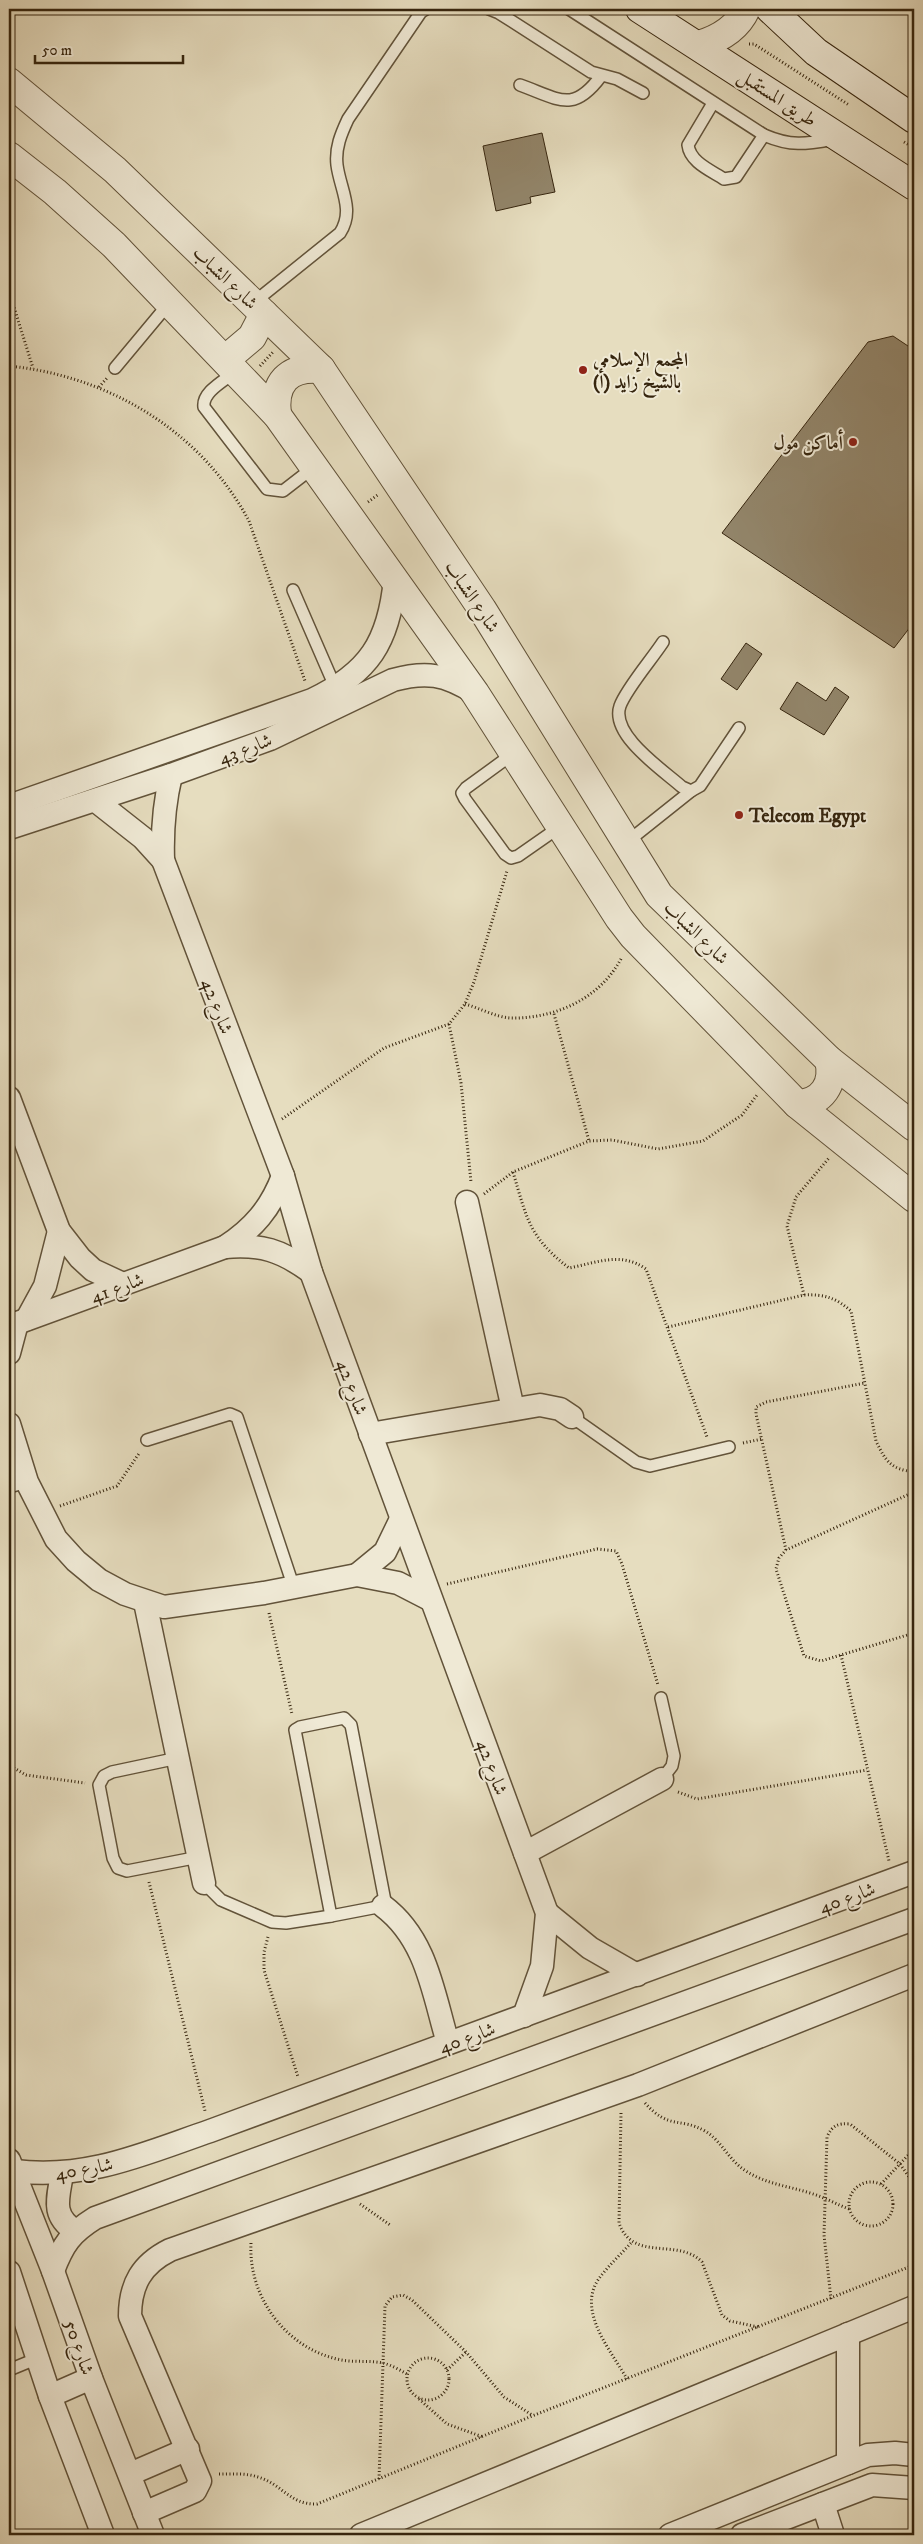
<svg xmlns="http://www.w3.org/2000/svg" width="923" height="2544" font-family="'IM FELL DW Pica',Amiri,serif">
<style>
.building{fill:#92856a;stroke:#36250e}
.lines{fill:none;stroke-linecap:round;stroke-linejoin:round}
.service-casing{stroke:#62533a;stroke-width:14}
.minor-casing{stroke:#62533a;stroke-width:25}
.tertiary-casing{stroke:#62533a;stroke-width:30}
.secondary-casing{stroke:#36250e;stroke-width:30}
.path{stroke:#36250e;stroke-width:3;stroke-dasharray:1 2.5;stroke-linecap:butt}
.service{stroke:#efe9d5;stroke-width:11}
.minor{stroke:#efe9d5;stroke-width:22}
.tertiary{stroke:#efe9d5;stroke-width:28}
.secondary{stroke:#efe9d5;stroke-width:28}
.poi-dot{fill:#8f2418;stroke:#efe9d5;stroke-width:2}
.labels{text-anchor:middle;stroke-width:4;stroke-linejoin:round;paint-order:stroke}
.street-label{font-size:19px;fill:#36250e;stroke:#efe9d5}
.poi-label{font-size:19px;font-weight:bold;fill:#36250e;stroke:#efe9d5;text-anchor:start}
</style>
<rect width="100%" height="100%" fill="#e6ddbf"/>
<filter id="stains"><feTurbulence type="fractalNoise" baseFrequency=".004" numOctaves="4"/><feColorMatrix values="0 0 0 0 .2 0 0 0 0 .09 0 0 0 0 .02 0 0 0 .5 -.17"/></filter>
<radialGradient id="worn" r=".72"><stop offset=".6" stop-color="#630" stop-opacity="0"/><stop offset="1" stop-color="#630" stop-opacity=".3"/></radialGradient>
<g class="building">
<polygon points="542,133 555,192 530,197 531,203 496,211 483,146"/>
<polygon points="893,336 914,350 914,622 894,648 722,533 868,342"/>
<polygon points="746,643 762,654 737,690 721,679"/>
<polygon points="797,682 826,701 835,687 849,697 824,735 780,709"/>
</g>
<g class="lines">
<defs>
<g id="service">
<polyline points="489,9 499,13 591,72 617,79 643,93"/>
<path d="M569 9 764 135C792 147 806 144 835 139"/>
<path d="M520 85C559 99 573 114 601 76"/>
<path d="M713 103 688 145C690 162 710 170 724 179L736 177 764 135"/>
<path d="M253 303 340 233C355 210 340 189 337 165 335 148 341 134 348 119L421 12 426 9"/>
<polyline points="115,368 170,302"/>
<path d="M235 372C224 381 202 392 204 407L267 489 283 491 314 467"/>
<polyline points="293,590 336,689"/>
<path d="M663 642C652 659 626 689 620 706 610 735 663 770 682 787L691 791 700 786 739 728"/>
<polyline points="514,753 466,788 462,793 465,799 505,854 511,858 518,856 561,826"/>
<polyline points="627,842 691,791"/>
<polyline points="572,1417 636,1462 650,1466 729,1447"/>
<polyline points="147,1440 230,1414 237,1417 294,1588"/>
<polyline points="9,1487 27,1482"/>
<polyline points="661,1698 674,1756 672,1766 662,1779"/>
<polygon points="344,1718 351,1725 385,1901 383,1906 331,1916 295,1730 300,1727"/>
<polyline points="178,1758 112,1772 104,1776 99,1785 113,1858 118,1868 127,1871 199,1857"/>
<polyline points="204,1883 221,1900 272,1922 286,1923 331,1916"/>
<polyline points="9,2370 38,2358"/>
</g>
<g id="minor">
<path d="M171 775C164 804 162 830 163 860L283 1176 311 1272 547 1913 542 1966 524 2016"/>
<polyline points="96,801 143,838 163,860"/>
<path d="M9 806 312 700C369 673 389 642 395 579"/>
<path d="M9 828 171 775 270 739 393 680C426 671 445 674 475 693"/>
<polyline points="9,1098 59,1231 80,1258 93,1270 123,1284"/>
<polyline points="467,1202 513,1409"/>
<path d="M225 1247C261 1244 281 1250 311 1272"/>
<polyline points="27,1319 45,1286 59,1231"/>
<path d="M9 1326 225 1247C253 1229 271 1208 283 1176"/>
<polyline points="9,1353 17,1323"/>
<polyline points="9,1424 27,1482 56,1539 76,1561 99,1580 125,1594 164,1607 264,1593 357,1575 398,1583 431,1600"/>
<polyline points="370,1434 540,1405 560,1409 572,1417"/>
<polyline points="357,1575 385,1552 401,1519"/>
<polyline points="145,1602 204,1883"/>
<polyline points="525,1853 662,1779"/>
<path d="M383 1906C427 1939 433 1993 448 2043"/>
<polyline points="547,1913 590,1948 637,1975"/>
<polyline points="9,2160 53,2271 91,2378 153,2535"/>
<path d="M14 2171C87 2180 143 2154 210 2131L914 1872"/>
<path d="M62 2174C58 2199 51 2215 75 2231"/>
<path d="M53 2271C63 2244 71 2233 95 2218L914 1919"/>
<polyline points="9,2272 50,2396 103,2535"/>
<polyline points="50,2396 91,2378"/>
<polyline points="848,2463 848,2334"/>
<polyline points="130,2474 188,2449"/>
<polyline points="823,2504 833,2535"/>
<path d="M144 2513 195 2491 200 2481 130 2316C130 2284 142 2264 170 2250L638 2085 914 1975"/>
<polyline points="361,2535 914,2307"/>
<polyline points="670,2535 868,2455 895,2453 914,2455"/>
<polyline points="742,2535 872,2485 914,2488"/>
</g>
<g id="tertiary">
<path d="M699 45C719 39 737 29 746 9"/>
<polyline points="9,82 115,170 321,369 482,609 659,895 829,1060 914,1127"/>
<polyline points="9,156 55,192 114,245 277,415 475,693 619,918 633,936 797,1104 914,1198"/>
<polyline points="226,359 252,337 264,314"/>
<path d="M277 415C273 383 288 366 321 369"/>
<path d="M797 1104C822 1103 835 1084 829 1060"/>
</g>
<g id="secondary">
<polyline points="640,9 914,186"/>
<polyline points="770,9 816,52 914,119"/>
</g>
</defs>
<use href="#service" class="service-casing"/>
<use href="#minor" class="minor-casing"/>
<use href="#tertiary" class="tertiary-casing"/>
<use href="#secondary" class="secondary-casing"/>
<g class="path">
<polyline points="749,44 754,44 849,105"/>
<polyline points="904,142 914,148"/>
<polyline points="9,291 33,368"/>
<path d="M9 366C109 376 201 431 249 521L305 681"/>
<polyline points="260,366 273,352"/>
<polyline points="99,387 107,378"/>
<polyline points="368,502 379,494"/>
<path d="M465 1004C479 1008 496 1017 510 1018 556 1019 601 998 622 957"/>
<polyline points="554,1014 589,1141"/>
<polyline points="449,1024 461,1083 471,1182"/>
<polyline points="282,1119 384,1048 449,1024 465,1004 474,982 507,871"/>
<path d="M513 1172C527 1219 529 1237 569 1268 596 1263 621 1251 646 1269L707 1437"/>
<polyline points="484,1194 513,1172 589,1141 612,1140 658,1149 703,1141 742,1115 757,1095"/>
<polyline points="804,1295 787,1226 796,1197 829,1158"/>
<path d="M668 1327 804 1295C825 1294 836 1298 851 1311L876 1441C886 1462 891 1469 914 1472"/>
<polyline points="743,1443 762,1439"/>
<polyline points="914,1492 786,1550 779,1558 776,1569 804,1656 821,1661 914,1633"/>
<polyline points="60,1506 117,1486 140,1452"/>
<polyline points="786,1550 756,1414 756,1407 766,1402 865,1383"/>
<polyline points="447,1584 597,1549 616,1551 622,1564 658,1685"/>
<polyline points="269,1613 292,1714"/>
<polyline points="841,1655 889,1861"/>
<polyline points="9,1751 14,1768 26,1775 85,1783"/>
<polyline points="678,1792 697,1799 867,1770"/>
<polyline points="149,1882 205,2111"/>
<polyline points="268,1937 264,1952 264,1970 298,2077"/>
<path d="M645 2103C669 2130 680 2117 705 2131 722 2141 729 2161 746 2171 766 2184 788 2186 810 2193 824 2197 836 2204 849 2209"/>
<path d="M621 2113 619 2223C633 2263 678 2237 702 2262L722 2315 730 2321 758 2327"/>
<circle cx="871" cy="2204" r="22"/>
<polyline points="881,2184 914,2149"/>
<polyline points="360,2204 390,2225"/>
<path d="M251 2243C248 2296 285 2347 337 2359 352 2363 368 2360 383 2363 391 2365 400 2370 407 2374"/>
<path d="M831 2299 824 2235 827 2137C832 2126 837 2123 850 2124L900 2164 914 2184"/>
<circle cx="428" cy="2379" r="21"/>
<polyline points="447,2370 466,2352"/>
<path d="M627 2379C612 2352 577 2312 598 2280 607 2267 621 2254 632 2242"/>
<polyline points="419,2399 447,2424 483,2437"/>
<path d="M219 2474C232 2474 246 2473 258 2477 282 2484 290 2505 317 2504L532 2416 914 2265"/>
<polyline points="379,2479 385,2306 392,2297 403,2295 412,2300 466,2352 504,2397 532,2415"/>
</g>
<use href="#service" class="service"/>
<use href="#minor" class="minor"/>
<use href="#tertiary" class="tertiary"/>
<use href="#secondary" class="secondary"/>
</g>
<g class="poi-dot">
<circle cx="583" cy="370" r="5"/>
<circle cx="853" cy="442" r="5"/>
<circle cx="739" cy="815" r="5"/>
</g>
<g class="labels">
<g class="street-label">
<text transform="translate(778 97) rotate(33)" y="7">طريق المستقبل</text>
<text transform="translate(226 277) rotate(44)" y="7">شارع الشباب</text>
<text transform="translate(473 596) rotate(56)" y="7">شارع الشباب</text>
<text transform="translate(245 748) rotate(-21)" y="7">شارع 43</text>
<text transform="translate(697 932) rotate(44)" y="7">شارع الشباب</text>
<text transform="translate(218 1006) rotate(69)" y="7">شارع 42</text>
<text transform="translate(117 1287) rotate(-20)" y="7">شارع 41</text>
<text transform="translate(353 1387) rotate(70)" y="7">شارع 42</text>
<text transform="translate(493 1767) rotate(70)" y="7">شارع 42</text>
<text transform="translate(847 1897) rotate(-20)" y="7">شارع 40</text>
<text transform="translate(467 2037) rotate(-20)" y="7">شارع 40</text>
<text transform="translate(84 2168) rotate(-10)" y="7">شارع 40</text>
<text transform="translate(80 2347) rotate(71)" y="7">شارع 50</text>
</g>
<g class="poi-label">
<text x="593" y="366">المجمع الإسلامي<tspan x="593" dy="22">(أ) بالشيخ زايد</tspan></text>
<text x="843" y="449" text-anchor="end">أماكن مول</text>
<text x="749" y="822">Telecom Egypt</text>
</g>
</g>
<rect width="923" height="2544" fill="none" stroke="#e6ddbf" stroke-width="30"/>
<rect x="10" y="10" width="903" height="2524" fill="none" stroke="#36250e" stroke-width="2.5"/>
<rect x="15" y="15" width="893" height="2514" fill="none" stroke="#36250e"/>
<path d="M35 55v8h148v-8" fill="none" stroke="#36250e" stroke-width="2.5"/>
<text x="42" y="55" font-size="15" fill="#36250e" stroke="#efe9d5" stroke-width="4" paint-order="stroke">50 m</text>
<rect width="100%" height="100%" filter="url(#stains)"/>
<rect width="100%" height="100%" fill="url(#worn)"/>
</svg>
